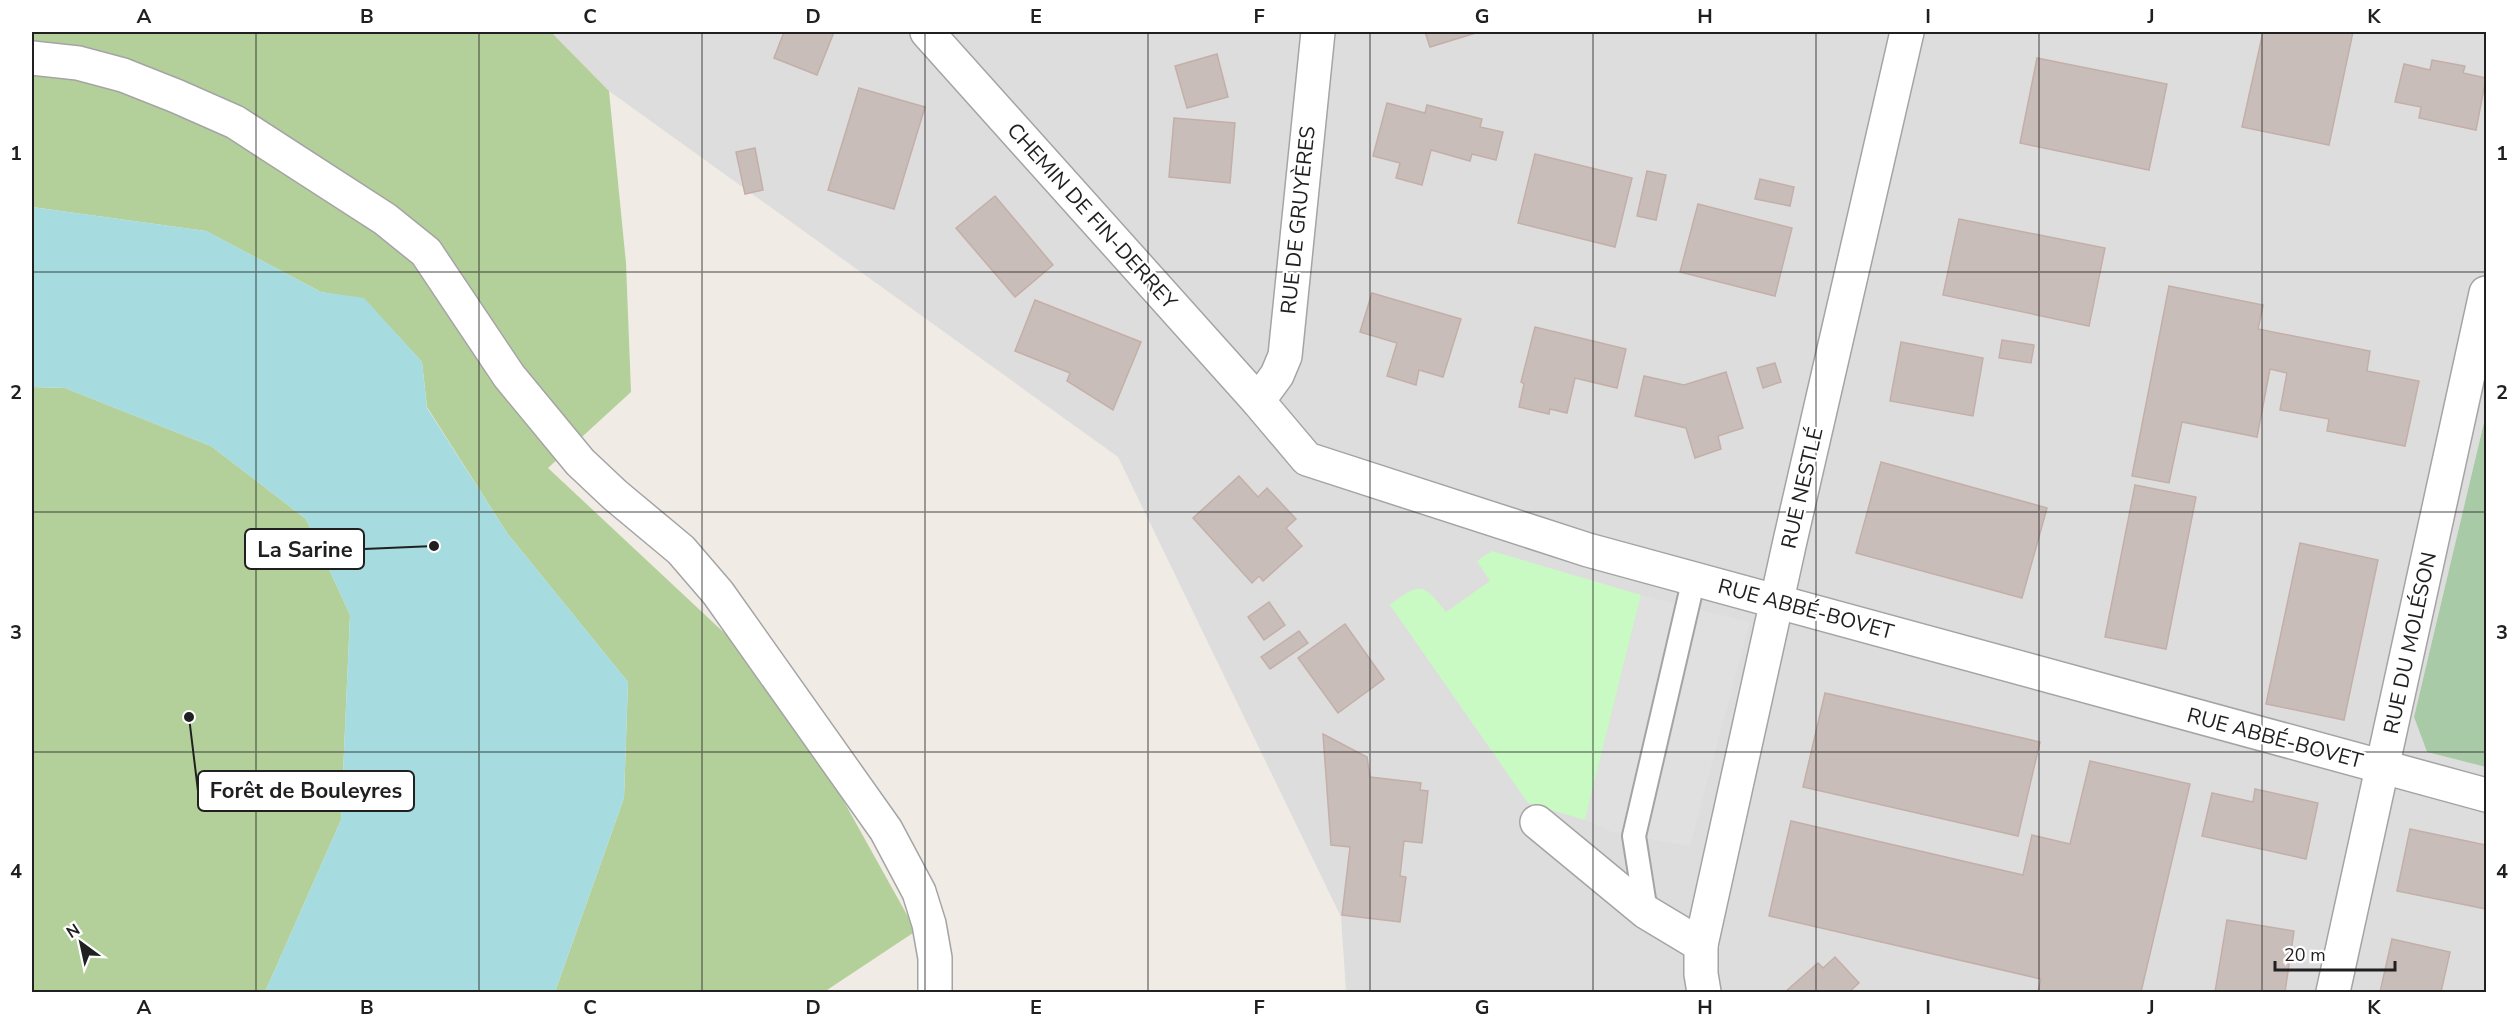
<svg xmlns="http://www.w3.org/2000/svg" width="2518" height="1024" font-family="'Nunito Sans',sans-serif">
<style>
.residential{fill:#dedddd}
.forest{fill:#b4d09a}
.cemetery{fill:#a8caa7}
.park{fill:#c9fac3}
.parking{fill:#e0e0e0}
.water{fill:#a6dcdf}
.building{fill:#c9bdb9;stroke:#c3afa8;stroke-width:1.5}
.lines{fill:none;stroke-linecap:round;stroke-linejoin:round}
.service-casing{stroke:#a4a4a4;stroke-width:26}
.minor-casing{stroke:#a4a4a4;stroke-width:36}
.service{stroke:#fff;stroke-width:22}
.minor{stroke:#fff;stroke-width:33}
.grid{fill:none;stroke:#202020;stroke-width:1.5;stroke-opacity:0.55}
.labels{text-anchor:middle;stroke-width:4.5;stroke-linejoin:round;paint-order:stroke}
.street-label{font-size:21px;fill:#202020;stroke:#fff}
.leader{fill:none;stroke:#202020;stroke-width:2}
.callout-dot{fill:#202020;stroke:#fff;stroke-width:2}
.callout{fill:#fff;stroke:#202020;stroke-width:2}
.callout-label{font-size:22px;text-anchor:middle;font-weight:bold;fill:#202020}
.neatline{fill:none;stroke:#202020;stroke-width:2}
.grid-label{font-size:20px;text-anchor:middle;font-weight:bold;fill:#202020}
</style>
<rect width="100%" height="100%" fill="#f1ebe6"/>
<polygon class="residential" points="551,32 2486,32 2486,414 2414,717 2427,752 2486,767 2486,992 1346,992 1341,917 1118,457 609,91"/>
<g class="forest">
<polygon points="32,32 551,32 609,91 626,263 631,392 548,468 778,683 916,931 824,992 555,992 624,798 628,682 507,533 427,407 422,362 364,299 321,292 206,231 32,207"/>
<polygon points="32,387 65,388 211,446 306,519 350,615 341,820 265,992 32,992"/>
</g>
<polygon class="cemetery" points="2486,414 2486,767 2427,752 2414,717"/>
<path class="park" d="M1492 551 1641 595 1585 820 1528 803 1390 605C1421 581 1423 584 1446 612L1490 581 1477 561Z"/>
<polygon class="parking" points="1641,595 1750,622 1690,846 1612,832 1585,820"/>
<polygon class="water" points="32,207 206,231 321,292 364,298 422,362 427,408 507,533 628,682 624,798 555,992 265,992 341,820 350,615 306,519 211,446 65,388 32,387"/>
<g class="building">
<polygon points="784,32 834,32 817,75 774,58"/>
<polygon points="1425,32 1479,32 1430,47"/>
<polygon points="2263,32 2353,32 2329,145 2242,127"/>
<polygon points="1217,54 1228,97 1187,108 1175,66"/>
<polygon points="2037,58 2167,84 2149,170 2020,143"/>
<polygon points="2432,60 2465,66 2463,73 2486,78 2476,130 2419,118 2421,107 2395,102 2404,64 2430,70"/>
<polygon points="859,88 925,107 894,209 828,190"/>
<polygon points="1387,103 1425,113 1427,105 1482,119 1480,127 1503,132 1496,160 1472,154 1470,161 1431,150 1422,185 1396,178 1400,163 1373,156"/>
<polygon points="1174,118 1235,123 1230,183 1169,177"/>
<polygon points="755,148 763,190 745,194 736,152"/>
<polygon points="1535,154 1632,178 1615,247 1518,223"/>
<polygon points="1647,171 1666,175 1656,220 1637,216"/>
<polygon points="1760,179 1794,187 1790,206 1755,199"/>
<polygon points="995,196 1053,265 1015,297 956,228"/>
<polygon points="1698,204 1792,228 1775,296 1680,272"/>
<polygon points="1959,219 2105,248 2089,326 1943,295"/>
<polygon points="2169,286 2263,305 2258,329 2370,351 2367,371 2419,381 2405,446 2327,431 2329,419 2280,410 2287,373 2270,369 2257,437 2182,422 2169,483 2132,476"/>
<polygon points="1372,293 1461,319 1443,377 1419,370 1416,385 1387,376 1397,343 1360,332"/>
<polygon points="1035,300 1141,342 1113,410 1067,381 1070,373 1015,351"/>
<polygon points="1535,327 1626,349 1617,388 1575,378 1567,413 1550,409 1549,414 1519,407 1524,384 1521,382"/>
<polygon points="2002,340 2034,345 2031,363 1999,358"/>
<polygon points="1901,342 1983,358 1973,416 1890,401"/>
<polygon points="1775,363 1781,382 1763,388 1757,368"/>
<polygon points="1726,372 1743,428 1718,436 1721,449 1695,458 1686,428 1635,416 1644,376 1684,385"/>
<polygon points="1881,462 2047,508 2022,598 1856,553"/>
<polygon points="1239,476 1258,497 1267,488 1296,519 1286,528 1302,546 1263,581 1259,576 1252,583 1193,518"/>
<polygon points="2135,485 2196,497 2166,649 2105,637"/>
<polygon points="2300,543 2378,560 2344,720 2266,704"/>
<polygon points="1269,602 1285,625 1264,640 1248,617"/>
<polygon points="1345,624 1384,679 1338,713 1298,658"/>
<polygon points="1299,631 1308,643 1270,669 1261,657"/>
<polygon points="1825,693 2040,742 2018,836 1803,787"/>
<polygon points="1323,734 1367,757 1370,777 1421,783 1420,790 1428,791 1422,843 1404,841 1400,876 1406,877 1400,922 1342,915 1350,847 1331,845"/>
<polygon points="2090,761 2190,784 2141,992 2038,992 2041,979 1769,916 1791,821 2023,875 2032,835 2070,844"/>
<polygon points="2255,789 2318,803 2306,859 2202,836 2212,793 2253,802"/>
<polygon points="2410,829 2486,845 2486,909 2397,891"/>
<polygon points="2227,920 2294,931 2285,992 2215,992"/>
<polygon points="2392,939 2450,952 2441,992 2380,992"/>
<polygon points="1835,957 1859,983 1849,992 1785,992 1818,963 1823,968"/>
</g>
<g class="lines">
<defs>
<polyline id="service" points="1646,912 1634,836 1694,578"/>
<g id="minor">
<polyline points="927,32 1258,401 1307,459 1588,550 2486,795"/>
<polyline points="32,58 78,63 123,75 176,96 235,122 385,219 426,252 509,376 580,462 615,495 681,550 718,593 886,830 919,892 929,924 935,958 935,992"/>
<polyline points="1258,401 1277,375 1285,356 1318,32"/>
<polyline points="1537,822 1646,912 1701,945"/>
<polyline points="1704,992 1701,974 1701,945 1790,541 1907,32"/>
<polyline points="2333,992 2486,293"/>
</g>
</defs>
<use href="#service" class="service-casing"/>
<use href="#minor" class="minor-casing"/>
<use href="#service" class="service"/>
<use href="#minor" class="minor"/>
</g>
<path class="grid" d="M256 32V992M479 32V992M702 32V992M925 32V992M1148 32V992M1370 32V992M1593 32V992M1816 32V992M2039 32V992M2262 32V992M32 272H2486M32 512H2486M32 752H2486"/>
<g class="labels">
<g class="street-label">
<text transform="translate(1092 216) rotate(48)" y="7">CHEMIN DE FIN-DERREY</text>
<text transform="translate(1298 220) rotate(-84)" y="7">RUE DE GRUYÈRES</text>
<text transform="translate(1802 488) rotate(-77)" y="7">RUE NESTLÉ</text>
<text transform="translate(1806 609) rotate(15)" y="7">RUE ABBÉ-BOVET</text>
<text transform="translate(2410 643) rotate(-78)" y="7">RUE DU MOLÉSON</text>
<text transform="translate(2275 738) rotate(15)" y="7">RUE ABBÉ-BOVET</text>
</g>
</g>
<path class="leader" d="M434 546L364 549M189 717L198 791"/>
<g class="callout-dot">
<circle cx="434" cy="546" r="6"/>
<circle cx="189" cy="717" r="6"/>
</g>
<g class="callout">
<rect x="245" y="529" width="119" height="40" rx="6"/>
<rect x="198" y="771" width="216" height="40" rx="6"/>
</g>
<g class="callout-label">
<text x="305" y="557">La Sarine</text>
<text x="306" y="798">Forêt de Bouleyres</text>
</g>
<rect width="2518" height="1024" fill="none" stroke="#ffffff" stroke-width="66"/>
<g transform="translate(81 943) rotate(327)" stroke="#ffffff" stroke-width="4.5" paint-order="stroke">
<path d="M0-4.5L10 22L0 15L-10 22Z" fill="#202020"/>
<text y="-9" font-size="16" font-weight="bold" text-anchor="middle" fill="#202020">N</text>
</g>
<path d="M2275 961v9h120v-9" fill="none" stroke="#202020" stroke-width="3"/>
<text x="2284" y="961" font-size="18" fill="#202020" stroke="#ffffff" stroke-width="4.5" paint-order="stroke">20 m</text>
<rect x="33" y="33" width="2452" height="958" class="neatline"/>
<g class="grid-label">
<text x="144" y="23">A</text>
<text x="367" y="23">B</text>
<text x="590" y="23">C</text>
<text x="813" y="23">D</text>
<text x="1036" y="23">E</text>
<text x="1259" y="23">F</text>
<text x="1482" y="23">G</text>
<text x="1705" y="23">H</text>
<text x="1928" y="23">I</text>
<text x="2151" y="23">J</text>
<text x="2374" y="23">K</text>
<text x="16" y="160">1</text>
<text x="2502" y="160">1</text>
<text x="16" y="399">2</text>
<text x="2502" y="399">2</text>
<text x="16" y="639">3</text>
<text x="2502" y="639">3</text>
<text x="16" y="878">4</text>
<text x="2502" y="878">4</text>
<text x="144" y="1014">A</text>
<text x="367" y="1014">B</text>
<text x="590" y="1014">C</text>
<text x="813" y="1014">D</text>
<text x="1036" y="1014">E</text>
<text x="1259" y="1014">F</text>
<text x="1482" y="1014">G</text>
<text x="1705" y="1014">H</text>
<text x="1928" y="1014">I</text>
<text x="2151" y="1014">J</text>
<text x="2374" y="1014">K</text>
</g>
</svg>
